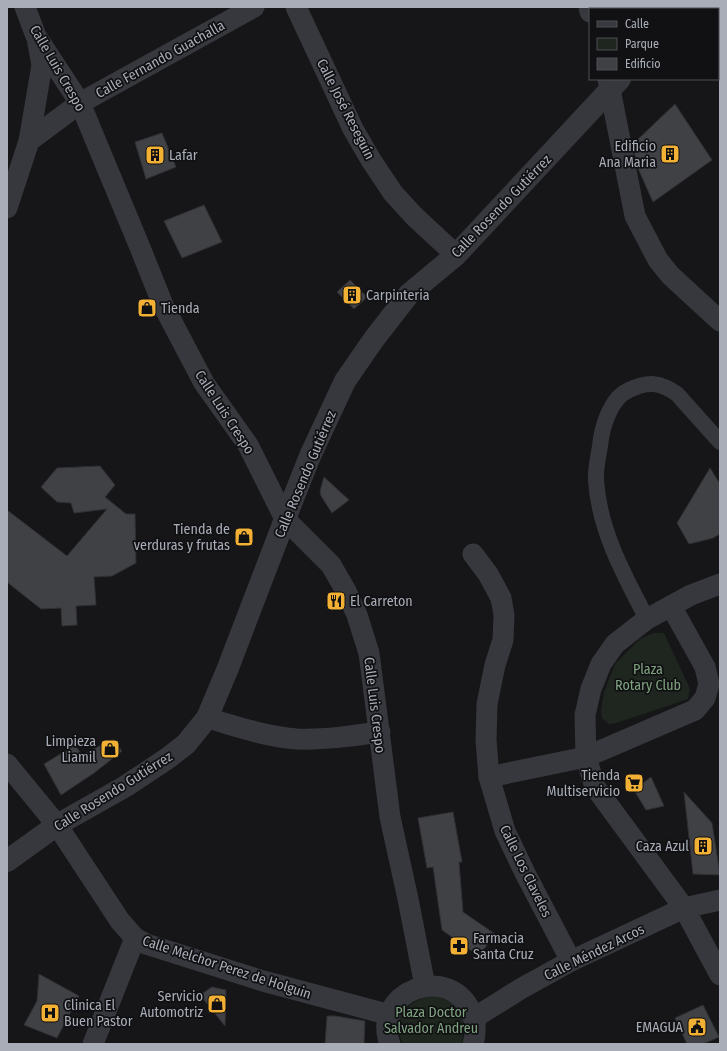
<svg xmlns="http://www.w3.org/2000/svg" width="727" height="1051" font-family="'Fira Sans Condensed',sans-serif">
<style>
.green{fill:#1e261f}
.building{fill:#404145;stroke:#303034}
.lines{fill:none;stroke-linecap:round;stroke-linejoin:round}
.pedestrian{stroke:#37383d;stroke-width:16}
.minor{stroke:#37383d;stroke-width:21}
.tertiary{stroke:#37383d;stroke-width:22}
.labels{text-anchor:middle;stroke-width:3.5;stroke-linejoin:round;paint-order:stroke}
.street-label{font-size:14px;fill:#a8adb8;stroke:#111113}
.poi-label{font-size:14px;fill:#a8adb8;stroke:#111113;text-anchor:end}
.park-label{font-size:14px;fill:#7fa381;stroke:#111113}
</style>
<rect width="100%" height="100%" fill="#161618"/>
<g class="green">
<polygon points="654,633 664,633 690,689 688,699 616,723 609,724 602,718 601,711 604,692 615,664 640,639"/>
<path d="M435 996C460 1003 469 1019 461 1044H403C389 1019 410 997 435 996Z"/>
</g>
<g class="building">
<polygon points="675,104 712,160 653,202 637,166 633,144"/>
<polygon points="162,133 176,167 146,179 135,142"/>
<polygon points="204,205 222,242 182,258 164,221"/>
<polygon points="350,280 367,297 354,309 337,292"/>
<polygon points="100,466 115,485 105,497 126,514 135,514 136,563 112,576 94,577 96,605 76,606 77,625 62,626 61,608 41,609 7,582 7,510 67,556 107,509 74,513 71,503 57,502 41,487 57,468"/>
<polygon points="710,468 720,484 720,534 713,538 689,544 677,523"/>
<polygon points="324,477 349,500 332,513 321,496 320,491"/>
<polygon points="113,739 122,751 94,773 61,795 44,764 75,745 82,755"/>
<polygon points="651,777 664,806 646,810 634,790"/>
<polygon points="684,792 712,823 720,875 693,874"/>
<polygon points="453,812 462,862 459,862 463,912 495,934 479,956 442,930 433,867 427,868 418,818"/>
<polygon points="39,974 79,996 57,1038 24,1025 37,1001"/>
<polygon points="212,987 226,990 225,1026 200,995"/>
<polygon points="703,1005 719,1037 703,1044 687,1044 675,1018"/>
<polygon points="327,1016 335,1016 365,1021 364,1044 325,1044"/>
</g>
<g class="lines">
<path class="pedestrian" d="M647 619C624 575 599 530 596 480 595 467 600 451 601 438 604 422 612 397 629 390 648 381 660 382 677 394L720 442"/>
<g class="minor">
<polyline points="25,7 36,36 80,103 139,245 163,305 204,383 248,445 285,519 331,565 346,591 357,615 369,653 390,817 408,899 425,986"/>
<polyline points="296,7 353,129 371,160 393,193 414,216 456,255"/>
<polyline points="589,7 590,12"/>
<polyline points="608,79 635,216 658,260 670,275 720,321"/>
<polyline points="29,141 80,103 254,7"/>
<polyline points="7,208 29,141 42,65 38,44"/>
<polyline points="473,554 488,574 501,598 504,615 503,640 495,665 487,704 486,740 489,777 505,831 525,873 571,961"/>
<polyline points="720,584 691,595 647,619 615,644 601,664 591,689 585,715 586,757 595,787 684,908 720,975"/>
<path d="M207 718C236 726 266 737 297 739 324 740 352 736 380 732"/>
<polyline points="7,764 57,825 120,921 135,938 146,944 263,981 390,1015"/>
<polyline points="489,777 586,757 695,710 705,698 709,684 705,667 671,606"/>
<polyline points="474,1018 522,988 571,961 684,908 720,900"/>
<polyline points="93,1044 135,938"/>
<path d="M390 1044C370 992 450 960 472 1014 476 1023 476 1034 473 1044"/>
</g>
<g class="tertiary">
<polyline points="681,9 683,7"/>
<polyline points="7,861 57,825 126,786 168,758 186,744 207,718 228,668 285,519 310,456 345,381 374,339 409,294 456,255 620,79"/>
</g>
</g>
<defs>
<symbol id="building-square" viewBox="-11 -11 22 22"><rect x="-9" y="-9" width="18" height="18" rx="4" fill="#f2b134" stroke="#111113"/><path d="M-4-6H4V6H1V3H-1V6H-4ZM-2.5-4.3h1.7v1.8h-1.7ZM.8-4.3h1.7v1.8H.8ZM-2.5-1h1.7V.8h-1.7ZM.8-1h1.7V.8H.8Z" fill="#111"/></symbol>
<symbol id="shop-square" viewBox="-11 -11 22 22"><rect x="-9" y="-9" width="18" height="18" rx="4" fill="#f2b134" stroke="#111113"/><path d="M-5-2.5h2.3a2.7 3.5 0 0 1 5.4 0H5L5.5 6h-11ZM-1.5-2.5h3a1.5 2.3 0 0 0-3 0Z" fill="#111"/></symbol>
<symbol id="restaurant-square" viewBox="-11 -11 22 22"><rect x="-9" y="-9" width="18" height="18" rx="4" fill="#f2b134" stroke="#111113"/><path d="M-5-6h1v4h1v-4h1v4h1v-4h1v5L-1.5 .5V6h-2V.5L-5-1ZM5-6V6H3V1.5H1.5Q1.5-4 5-6Z" fill="#111"/></symbol>
<symbol id="supermarket-square" viewBox="-11 -11 22 22"><rect x="-9" y="-9" width="18" height="18" rx="4" fill="#f2b134" stroke="#111113"/><path d="M-6-5.5h2.5l.6 2H6L4.5 2H-2.5L-4.4-4H-6ZM-1.5 3.2a1.3 1.3 0 1 0 .1 0ZM3 3.2a1.3 1.3 0 1 0 .1 0Z" fill="#111"/></symbol>
<symbol id="pharmacy-square" viewBox="-11 -11 22 22"><rect x="-9" y="-9" width="18" height="18" rx="4" fill="#f2b134" stroke="#111113"/><path d="M-2-6h4v4h4v4h-4v4h-4v-4h-4v-4h4Z" fill="#111"/></symbol>
<symbol id="hospital-square" viewBox="-11 -11 22 22"><rect x="-9" y="-9" width="18" height="18" rx="4" fill="#f2b134" stroke="#111113"/><path d="M-5-5h3v3.5h4V-5h3V5h-3V1.5h-4V5h-3Z" fill="#111"/></symbol>
<symbol id="civic-square" viewBox="-11 -11 22 22"><rect x="-9" y="-9" width="18" height="18" rx="4" fill="#f2b134" stroke="#111113"/><path d="M-.6-6.5H3V-4.5H.6V-3L4-1V1h2V6H-6V1h2V-1L-.6-3ZM-1.2 2.5V6h2.4V2.5Z" fill="#111"/></symbol>
</defs>
<g fill-rule="evenodd">
<use href="#building-square" x="659" y="143" width="22" height="22"/>
<use href="#building-square" x="144" y="144" width="22" height="22"/>
<use href="#building-square" x="341" y="284" width="22" height="22"/>
<use href="#shop-square" x="136" y="297" width="22" height="22"/>
<use href="#shop-square" x="233" y="526" width="22" height="22"/>
<use href="#restaurant-square" x="325" y="590" width="22" height="22"/>
<use href="#shop-square" x="99" y="738" width="22" height="22"/>
<use href="#supermarket-square" x="623" y="772" width="22" height="22"/>
<use href="#building-square" x="692" y="835" width="22" height="22"/>
<use href="#pharmacy-square" x="448" y="935" width="22" height="22"/>
<use href="#shop-square" x="206" y="993" width="22" height="22"/>
<use href="#hospital-square" x="39" y="1002" width="22" height="22"/>
<use href="#civic-square" x="686" y="1016" width="22" height="22"/>
</g>
<g class="labels">
<g class="street-label">
<text transform="translate(160 59) rotate(-29)" y="5">Calle Fernando Guachalla</text>
<text transform="translate(58 68) rotate(60)" y="5">Calle Luis Crespo</text>
<text transform="translate(346 109) rotate(63)" y="5">Calle José Reseguín</text>
<text transform="translate(501 206) rotate(-46)" y="5">Calle Rosendo Gutiérrez</text>
<text transform="translate(225 412) rotate(57)" y="5">Calle Luis Crespo</text>
<text transform="translate(305 474) rotate(-67)" y="5">Calle Rosendo Gutiérrez</text>
<text transform="translate(375 705) rotate(83)" y="5">Calle Luis Crespo</text>
<text transform="translate(113 791) rotate(-32)" y="5">Calle Rosendo Gutiérrez</text>
<text transform="translate(526 871) rotate(64)" y="5">Calle Los Claveles</text>
<text transform="translate(594 952) rotate(-26)" y="5">Calle Méndez Arcos</text>
<text transform="translate(227 967) rotate(18)" y="5">Calle Melchor Perez de Holguin</text>
</g>
<g class="poi-label">
<text x="656" y="151">Edificio<tspan x="656" dy="16">Ana Maria</tspan></text>
<text x="169" y="160" text-anchor="start">Lafar</text>
<text x="366" y="300" text-anchor="start">Carpinteria</text>
<text x="161" y="313" text-anchor="start">Tienda</text>
<text x="230" y="534">Tienda de<tspan x="230" dy="16">verduras y frutas</tspan></text>
<text x="350" y="606" text-anchor="start">El Carreton</text>
<text x="96" y="746">Limpieza<tspan x="96" dy="16">Liamil</tspan></text>
<text x="620" y="780">Tienda<tspan x="620" dy="16">Multiservicio</tspan></text>
<text x="689" y="851">Caza Azul</text>
<text x="473" y="943" text-anchor="start">Farmacia<tspan x="473" dy="16">Santa Cruz</tspan></text>
<text x="203" y="1001">Servicio<tspan x="203" dy="16">Automotriz</tspan></text>
<text x="64" y="1010" text-anchor="start">Clinica El<tspan x="64" dy="16">Buen Pastor</tspan></text>
<text x="683" y="1032">EMAGUA</text>
</g>
<g class="park-label">
<text x="648" y="674">Plaza<tspan x="648" dy="16">Rotary Club</tspan></text>
<text x="431" y="1017">Plaza Doctor<tspan x="431" dy="16">Salvador Andreu</tspan></text>
</g>
</g>
<rect width="727" height="1051" fill="none" stroke="#a8adb8" stroke-width="16"/>
<rect x="589" y="8" width="130" height="72" fill="#111113" stroke="#4d4f55"/>
<rect x="597" y="21" width="20" height="6" fill="#37383d" stroke="#4d4f55"/>
<text x="625" y="28" font-size="12" fill="#a8adb8">Calle</text>
<rect x="597" y="38" width="20" height="12" fill="#1e261f" stroke="#4d4f55"/>
<text x="625" y="48" font-size="12" fill="#a8adb8">Parque</text>
<rect x="597" y="58" width="20" height="12" fill="#404145" stroke="#4d4f55"/>
<text x="625" y="68" font-size="12" fill="#a8adb8">Edificio</text>
</svg>
